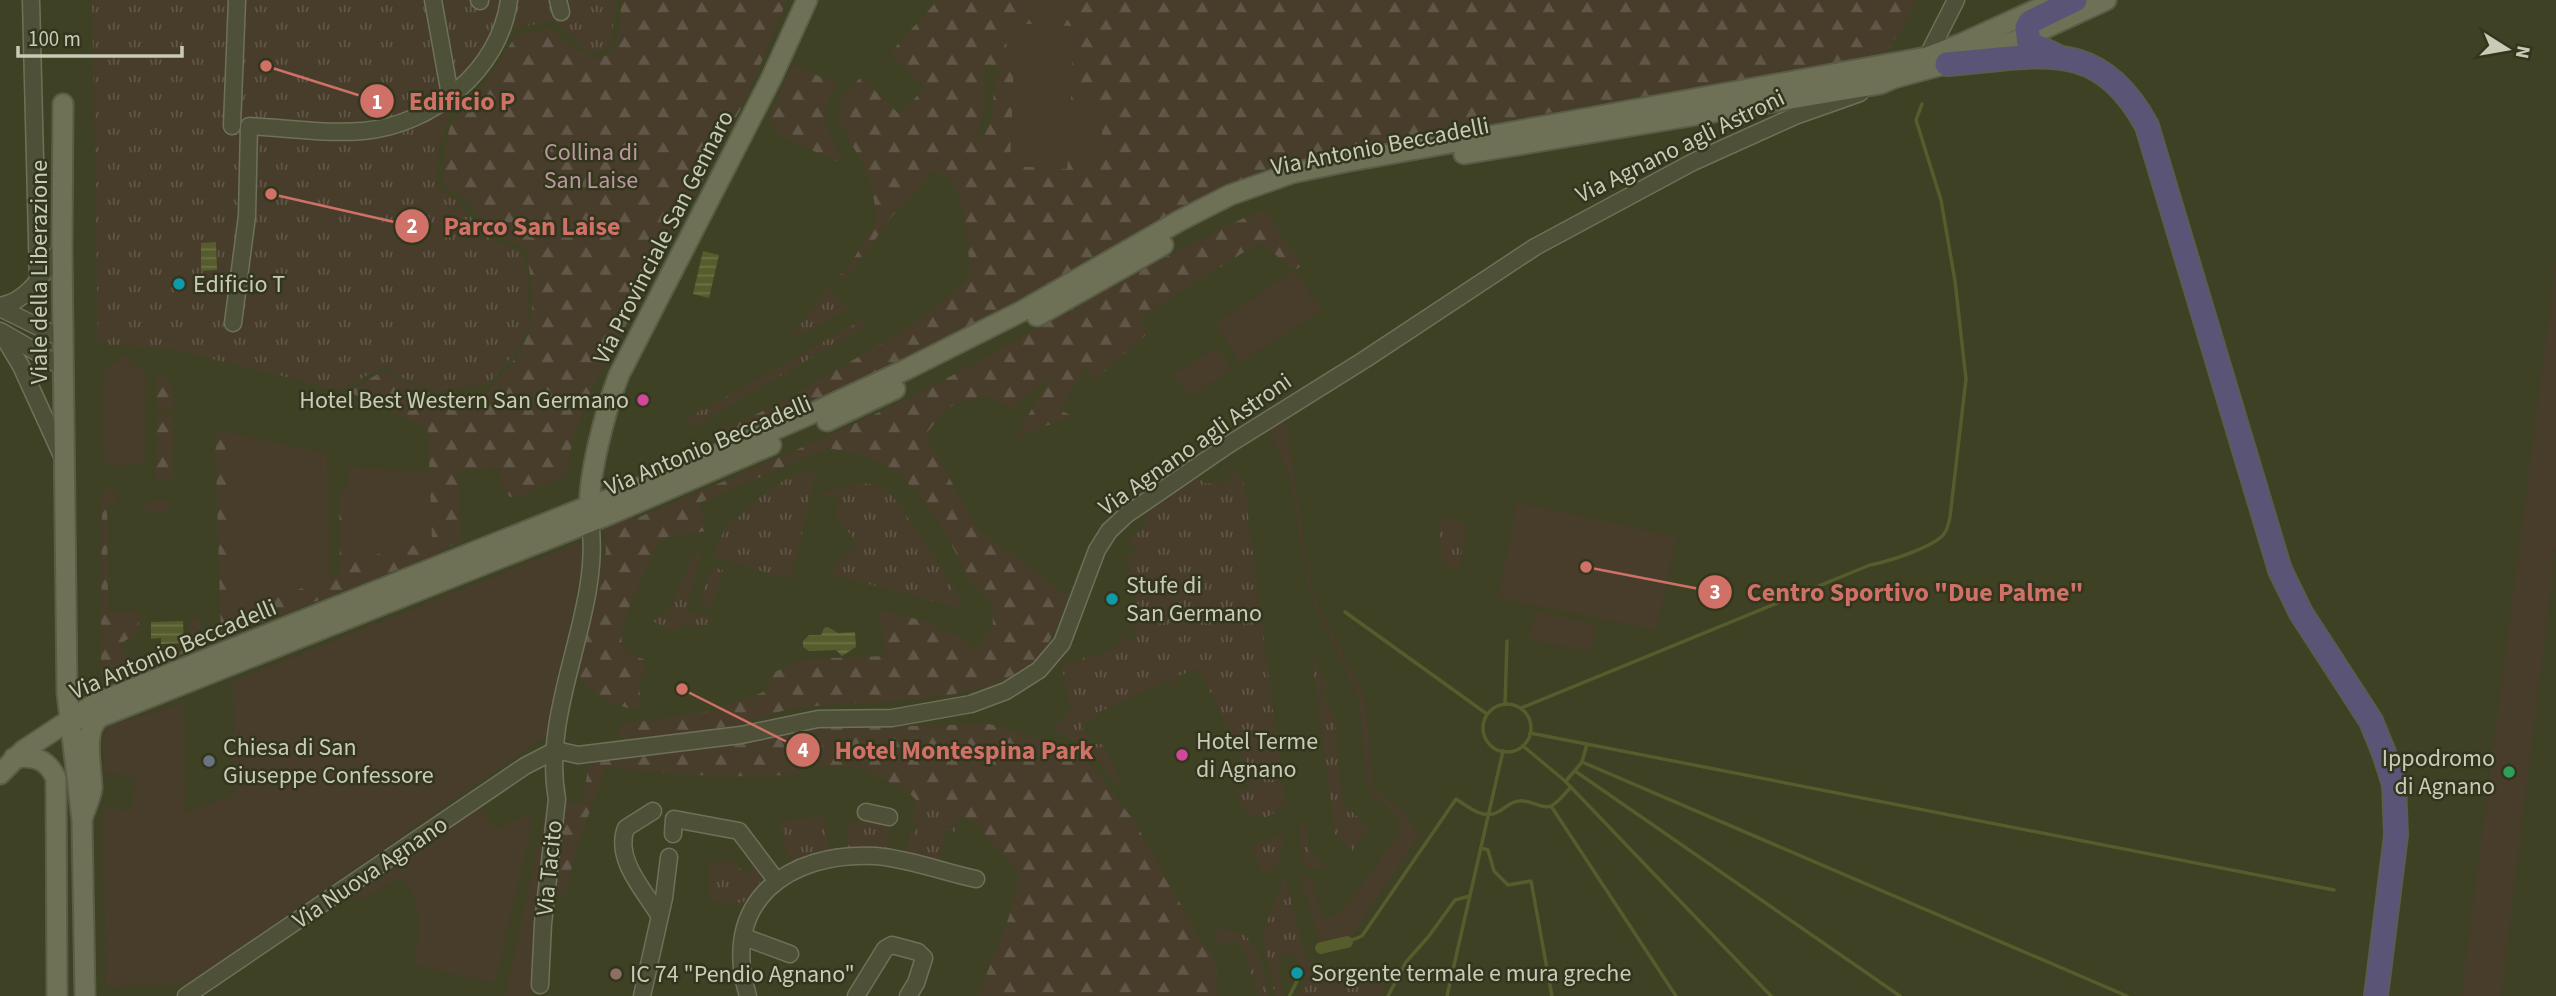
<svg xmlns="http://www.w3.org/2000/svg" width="2556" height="996" font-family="'Source Sans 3',sans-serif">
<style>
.green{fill:#483c2b}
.forest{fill:url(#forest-firs);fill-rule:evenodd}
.park{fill:url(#park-tufts)}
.water{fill:url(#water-rules)}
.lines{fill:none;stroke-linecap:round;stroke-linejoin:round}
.stream{stroke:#565c2c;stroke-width:3.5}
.canal{stroke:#565c2c;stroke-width:12}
.minor-casing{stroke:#6e7159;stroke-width:19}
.major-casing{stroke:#5a5d45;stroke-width:23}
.highway-casing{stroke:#5b5e46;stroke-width:26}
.minor{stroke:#4e5138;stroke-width:16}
.major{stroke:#6e7156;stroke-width:19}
.highway{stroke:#5a5577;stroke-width:23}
.culture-dot{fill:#0f9aa8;stroke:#33361d;stroke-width:2.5}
.hotel-dot{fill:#d1479c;stroke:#33361d;stroke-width:2.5}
.worship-dot{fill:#6b7280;stroke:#33361d;stroke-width:2.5}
.leisure-dot{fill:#2e9e5b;stroke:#33361d;stroke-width:2.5}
.education-dot{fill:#8d6e63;stroke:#33361d;stroke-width:2.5}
.labels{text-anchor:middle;stroke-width:5;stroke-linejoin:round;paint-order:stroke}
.street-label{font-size:24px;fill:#c8cbb5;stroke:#33361d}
.park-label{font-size:24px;fill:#bb979f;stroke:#33361d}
.poi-label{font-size:24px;fill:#c8cbb5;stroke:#33361d;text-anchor:start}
.leader{fill:none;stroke:#d07167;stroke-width:2.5}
.callout-dot{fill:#d07167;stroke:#33361d;stroke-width:2.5}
.mark-label{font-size:21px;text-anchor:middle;font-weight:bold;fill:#fff}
.callout-label{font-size:26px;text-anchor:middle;font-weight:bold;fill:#d07167;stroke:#33361d;stroke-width:5;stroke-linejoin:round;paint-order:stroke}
</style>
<defs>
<pattern id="forest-firs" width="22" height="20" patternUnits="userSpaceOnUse" patternTransform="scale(1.75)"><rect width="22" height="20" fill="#483c2b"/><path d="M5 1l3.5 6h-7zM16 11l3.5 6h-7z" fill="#615748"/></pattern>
<pattern id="park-tufts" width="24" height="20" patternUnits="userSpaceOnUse" patternTransform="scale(1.75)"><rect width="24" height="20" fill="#483c2b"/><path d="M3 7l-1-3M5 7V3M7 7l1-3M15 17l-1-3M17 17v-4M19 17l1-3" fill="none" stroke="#615748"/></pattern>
<pattern id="water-rules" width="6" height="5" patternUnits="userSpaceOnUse" patternTransform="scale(1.75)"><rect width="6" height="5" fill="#565c2c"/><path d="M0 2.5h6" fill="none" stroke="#6d7248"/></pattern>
</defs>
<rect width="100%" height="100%" fill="#3e4124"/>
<g class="green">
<polygon points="1021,0 1080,0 1079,19 1020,17"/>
<polygon points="1007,23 1074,26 1071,101 1103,103 1101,161 1069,160 1068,169 1010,166 1014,59 1006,58"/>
<polygon points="2556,260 2556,547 2501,996 2461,996"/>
<polygon points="1294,270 1322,310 1240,362 1215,324"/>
<polygon points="1217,347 1232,369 1189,397 1174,374"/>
<polygon points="120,355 130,356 130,364 138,366 146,375 146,455 141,464 108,466 103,458 103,373 110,363 119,363"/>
<polygon points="1283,418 1287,426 1312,593 1365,697 1373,789 1404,812 1419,837 1351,936 1319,940 1299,873 1311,879 1322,919 1341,913 1400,832 1400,819 1386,805 1374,799 1367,787 1359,698 1309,595 1290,478 1273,440 1270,426"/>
<polygon points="225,432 327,453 330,578 230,615"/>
<polygon points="347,466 429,472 432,541 350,562"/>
<polygon points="157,498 171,502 170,510 162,514 146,511 144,508 145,503"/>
<polygon points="1517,502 1677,537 1656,630 1498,598"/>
<polygon points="578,543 584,551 549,734 309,900 195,982 106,988 103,808 131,810 134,777 105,773 104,727 184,703 185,813 235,794 233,681"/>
<polygon points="1535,611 1596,624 1591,652 1528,640"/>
<path d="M481 808 495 830 526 815 533 820 495 983 414 965C419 940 426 892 398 879L360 901 355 894Z"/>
<polygon points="545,815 550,815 535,968 530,996 505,996"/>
</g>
<g class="forest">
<path d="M622 0H787L746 99 590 393 573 438 566 475 520 496 510 497 502 488 499 468 458 470 462 540 433 556 221 638 215 430 225 432 230 615 340 574 339 490H348L350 561 432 541 428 428 349 392 384 370 435 396 485 393C537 342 538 319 526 249L494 233 463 198 442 183 445 148 451 122 492 74 516 35 550 28 575 50 598 59 613 52 618 37Z"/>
<path d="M938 0H1021V17L1079 19 1080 0H1915L1901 33 1890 43 1891 56 1787 75 1607 102 1293 161 1261 171 1147 228 988 317 867 376 791 417 721 445 713 434 776 405 901 332 936 308 971 275 963 210 951 179 932 170 917 191 893 215 847 278H838L854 258 877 221 874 199 866 170 838 119 842 97 861 77 900 115 925 87 890 53ZM1007 23 1073 26 1071 101 1103 103 1101 161 1068 160 1067 169 1010 166 1014 59 1006 58ZM989 64 993 68 998 64 999 73 995 78 992 118 986 127 984 137 976 138 983 115V76Z"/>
<path d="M792 65 838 84C815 116 827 126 841 158L837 161 781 137 769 119Z"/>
<path d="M1264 209 1302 266 1294 270 1260 242 1139 318 1148 333 1094 381 1086 366 1060 410 1072 416 1015 438 1053 373 1013 408 982 395 947 408 925 435 979 531 1069 597C1058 622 1049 653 1025 668 966 707 866 699 797 708 770 712 746 724 719 728 686 734 652 735 619 738L618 725 717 710 771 689 766 677 792 663 809 659 886 656 878 609 935 624V629L957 635 974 651 993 626 992 602 971 581 939 522 923 499 896 471 866 456 828 448 699 503 706 531 661 538C651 559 617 623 622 643 625 653 635 657 644 659L645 676 638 677 642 708C620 713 585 689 576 670L601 559 606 553 605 535 597 531 604 525 634 511 637 518C742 473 849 430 951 376 1055 320 1156 257 1264 209Z"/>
<path d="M157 374C176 377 173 397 173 413L156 409Z"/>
<polygon points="157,413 173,416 173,479 156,480"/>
<polygon points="116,489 116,504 107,504 108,612 139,612 139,632 120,644 131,662 189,643 189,620 200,619 201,646 109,684 104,683 101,677 102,490"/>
<path d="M989 724 1070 748 1093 768 1135 822 1197 934 1216 961 1217 996H978L1009 917 1019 874 974 821 916 800 905 788 888 782 861 767 806 765H802L798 774C734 779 670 775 606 767L577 846 565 895 554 893 565 802 583 804 589 760 673 748 751 742 802 729Z"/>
</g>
<g class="park">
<polygon points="92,0 616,0 611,46 597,53 584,51 571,34 554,21 513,28 484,76 453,102 441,140 435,187 457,201 490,239 519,250 526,263 529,323 517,350 490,383 436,392 396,375 387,365 340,390 171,349 98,344"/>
<polygon points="828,287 841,302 852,308 798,336 794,333"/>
<polygon points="864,319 867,325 692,428 686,419"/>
<path d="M1235 470 1244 484 1285 804C1266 820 1263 822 1242 809L1237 794 1254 785 1249 775 1241 779 1238 774 1248 768 1198 668 1176 677 1178 683 1172 687 1169 680 1095 714 1096 718 1081 725 1092 744H1103L1122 785 1119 786C1099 761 1083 741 1052 731L1071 710 1061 663 1082 662V658L1103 655V651L1113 650 1112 646 1120 644 1119 636H1124L1126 640 1136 639 1132 608 1137 606 1135 591H1132L1127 556 1135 554 1134 545H1131L1129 531 1134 536C1142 529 1146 525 1147 515L1140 513 1194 477 1207 484 1217 482 1220 487 1230 480 1227 475Z"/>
<polygon points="816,472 791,580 712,556 725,529 769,489 797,473"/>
<polygon points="860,483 872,484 890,493 925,542 965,609 833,575 835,565 858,543 835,517 839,499 819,494"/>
<polygon points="1438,517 1468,524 1458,569 1443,564"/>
<polygon points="701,553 686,613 709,614 709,625 681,626 672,632 653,621 669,609 692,558"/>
<polygon points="711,567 723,570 712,607 700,603"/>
<polygon points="1311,652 1328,687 1320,692 1334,714 1342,802 1368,827 1352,851 1335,834"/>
<polygon points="916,800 960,816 955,832 946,829 940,853 940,865 905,854 910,834 914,835 917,822 911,819"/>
<polygon points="826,817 826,833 831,852 793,862 783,844 786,842 781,829 783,820"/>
<polygon points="871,817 890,821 888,837 889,851 847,849 848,825"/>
<polygon points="1299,825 1307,825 1308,850 1328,870 1306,867 1302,862"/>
<polygon points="1280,835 1285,838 1276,868 1262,872 1250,846"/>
<path d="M709 861 734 862 744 874 756 865 766 876C758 883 755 892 748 899 740 907 719 901 709 900Z"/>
<polygon points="1285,875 1306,959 1318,969 1329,972 1375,972 1390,975 1382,996 1297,996 1306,977 1297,956 1284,953 1279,968 1284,996 1275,996 1262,935"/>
<path d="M1218 930C1261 928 1261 963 1269 996H1258L1244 949 1235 941 1221 946 1214 932Z"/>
</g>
<g class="water">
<polygon points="216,242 217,270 201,271 201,243"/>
<polygon points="703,251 719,255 709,298 693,294"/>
<polygon points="183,621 184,643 161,644 161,638 151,639 151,622"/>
<polygon points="828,627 838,633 855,632 856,647 842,656 836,650 809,651 803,647 803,641 809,635 821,635 824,628"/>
</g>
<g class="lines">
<g class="stream">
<polyline points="1345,612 1487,714"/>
<polyline points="1505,704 1507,641"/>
<circle cx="1507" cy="728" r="24"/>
<path d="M1521 708 1870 565C1887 562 1934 547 1944 534 1947 530 1949 522 1950 517L1966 379 1955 281 1941 200 1916 120 1922 104"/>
<polyline points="1530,733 2334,890"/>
<polyline points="1523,746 1565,781 1771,996"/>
<polyline points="1582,762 2127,996"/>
<polyline points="1575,771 1900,996"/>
<polyline points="1566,781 1582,762 1587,744"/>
<polyline points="1551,806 1676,996"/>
<polyline points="1481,848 1488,850 1494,871 1508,885 1531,881 1552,996"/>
<path d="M1347 942 1362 936 1456 799C1467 806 1482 819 1496 813 1505 809 1509 802 1519 801 1530 799 1542 810 1551 806 1558 803 1566 792 1571 787"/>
<polyline points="1290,995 1301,973"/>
<polyline points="1388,996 1406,962 1429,936 1455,900 1470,896"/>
<polyline points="1447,996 1503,751"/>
</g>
<polyline class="canal" points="1321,948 1347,942"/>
<defs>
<g id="minor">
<polyline points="31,0 38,280"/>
<polyline points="433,0 450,95"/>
<polyline points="479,0 480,1"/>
<polyline points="558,0 561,12"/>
<polyline points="1927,57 1956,0"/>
<polyline points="232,126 237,0"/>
<path d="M0 306C30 301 45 270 62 247"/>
<polyline points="0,308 63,339"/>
<path d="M233 323 247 216 249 126C286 128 325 134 363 131 432 125 500 70 509 0"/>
<polyline points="0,331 21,366 63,458"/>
<polyline points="2,332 64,368"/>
<polyline points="556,750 578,755 741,735 818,719 892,718 971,704 1006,691 1039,670 1062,643 1097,550 1109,531 1126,515 1228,445 1364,360 1535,247 1693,162 1795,116 1860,93"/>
<path d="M653 811 626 828C614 859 644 890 659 915"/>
<polyline points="866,812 889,817"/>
<polyline points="673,834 674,819 739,831 776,880"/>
<polyline points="744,937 790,954"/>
<path d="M540 985 543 924 557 799C540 706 603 611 590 521"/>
<polyline points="186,996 525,766 556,750"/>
<polyline points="642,996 664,898 669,857"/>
<path d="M748 996C719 902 788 851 876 856 910 859 943 872 976 879"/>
<polyline points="856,996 885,949 892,945 918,952 924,958 916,983 908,996"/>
</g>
<g id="major">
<polyline points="1975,56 2028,36 2106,0"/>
<polyline points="63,104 62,247 67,693 82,820 85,996"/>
<polyline points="1464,154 1880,84 1894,78 1946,64"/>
<polyline points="1037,316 1163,245"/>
<polyline points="827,421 895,389"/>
<path d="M590 516C586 482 606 408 619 375L771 79 807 0"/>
<polyline points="74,719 100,717 608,515 771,445"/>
<path d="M14 758C34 755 47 759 56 778L57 996"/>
<polyline points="0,774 24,750 94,704 589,506 625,494 813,413 905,370 1024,310 1179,221 1230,195 1292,173 1345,162 1927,57 1963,43 2042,7"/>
<path d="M83 816C86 807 91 797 92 788 92 768 82 730 100 717"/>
</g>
<g id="highway">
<polyline points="2055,55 2029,43 2027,28 2030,22 2075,0"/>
<path d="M1947 64C2035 58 2097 33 2147 126L2280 570 2301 613 2371 721 2384 753 2394 784 2396 835 2376 996"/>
</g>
</defs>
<use href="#minor" class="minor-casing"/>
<use href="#major" class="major-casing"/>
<use href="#highway" class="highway-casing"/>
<use href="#minor" class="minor"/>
<use href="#major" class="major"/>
<use href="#highway" class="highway"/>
</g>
<g class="culture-dot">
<circle cx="179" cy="284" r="7"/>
<circle cx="1112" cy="599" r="7"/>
<circle cx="1297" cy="973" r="7"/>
</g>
<g class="hotel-dot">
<circle cx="643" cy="400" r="7"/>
<circle cx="1182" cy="755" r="7"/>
</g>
<circle class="worship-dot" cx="209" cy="761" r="7"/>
<circle class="leisure-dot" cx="2509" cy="772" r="7"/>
<circle class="education-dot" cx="616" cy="974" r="7"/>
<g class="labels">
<g class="street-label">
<text transform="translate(1380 146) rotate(-11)" y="8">Via Antonio Beccadelli</text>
<text transform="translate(1680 146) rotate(-26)" y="8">Via Agnano agli Astroni</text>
<text transform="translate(663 237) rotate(-63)" y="8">Via Provinciale San Gennaro</text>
<text transform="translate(39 272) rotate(-90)" y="8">Viale della Liberazione</text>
<text transform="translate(1195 444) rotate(-35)" y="8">Via Agnano agli Astroni</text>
<text transform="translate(708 445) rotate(-23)" y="8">Via Antonio Beccadelli</text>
<text transform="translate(173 649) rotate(-23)" y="8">Via Antonio Beccadelli</text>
<text transform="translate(549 868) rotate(-84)" y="8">Via Tacito</text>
<text transform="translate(370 872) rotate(-34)" y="8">Via Nuova Agnano</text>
</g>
<g class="park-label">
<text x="591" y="160">Collina di<tspan x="591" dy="28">San Laise</tspan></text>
</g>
<g class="poi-label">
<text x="193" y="292">Edificio T</text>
<text x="629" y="408" text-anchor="end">Hotel Best Western San Germano</text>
<text x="1126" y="593">Stufe di<tspan x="1126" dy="28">San Germano</tspan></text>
<text x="1196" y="749">Hotel Terme<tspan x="1196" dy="28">di Agnano</tspan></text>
<text x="223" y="755">Chiesa di San<tspan x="223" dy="28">Giuseppe Confessore</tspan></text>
<text x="2495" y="766" text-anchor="end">Ippodromo<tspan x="2495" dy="28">di Agnano</tspan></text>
<text x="1311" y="981">Sorgente termale e mura greche</text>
<text x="630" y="982">IC 74 "Pendio Agnano"</text>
</g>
</g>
<path class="leader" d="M266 66L377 101M271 194L412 226M1586 567L1715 592M682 689L803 750"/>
<g class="callout-dot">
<circle cx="266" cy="66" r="7"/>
<circle cx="271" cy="194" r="7"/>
<circle cx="1586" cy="567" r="7"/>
<circle cx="682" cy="689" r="7"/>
<circle cx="377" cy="101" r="18"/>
<circle cx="412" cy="226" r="18"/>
<circle cx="1715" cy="592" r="18"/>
<circle cx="803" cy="750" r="18"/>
</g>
<g class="mark-label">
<text x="377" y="109">1</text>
<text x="412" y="233">2</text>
<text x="1715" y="599">3</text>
<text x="803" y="757">4</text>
</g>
<g class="callout-label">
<text x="462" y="110">Edificio P</text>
<text x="532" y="235">Parco San Laise</text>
<text x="1915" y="601">Centro Sportivo "Due Palme"</text>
<text x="964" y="759">Hotel Montespina Park</text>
</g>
<g transform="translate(2507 49) rotate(101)" stroke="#33361d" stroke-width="5" paint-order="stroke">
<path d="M0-5L12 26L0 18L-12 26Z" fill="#c8cbb5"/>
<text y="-10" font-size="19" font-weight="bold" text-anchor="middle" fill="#c8cbb5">N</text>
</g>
<path d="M18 46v10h164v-10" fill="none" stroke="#c8cbb5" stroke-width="3.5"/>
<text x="28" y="46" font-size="21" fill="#c8cbb5" stroke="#33361d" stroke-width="5" paint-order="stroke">100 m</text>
</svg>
